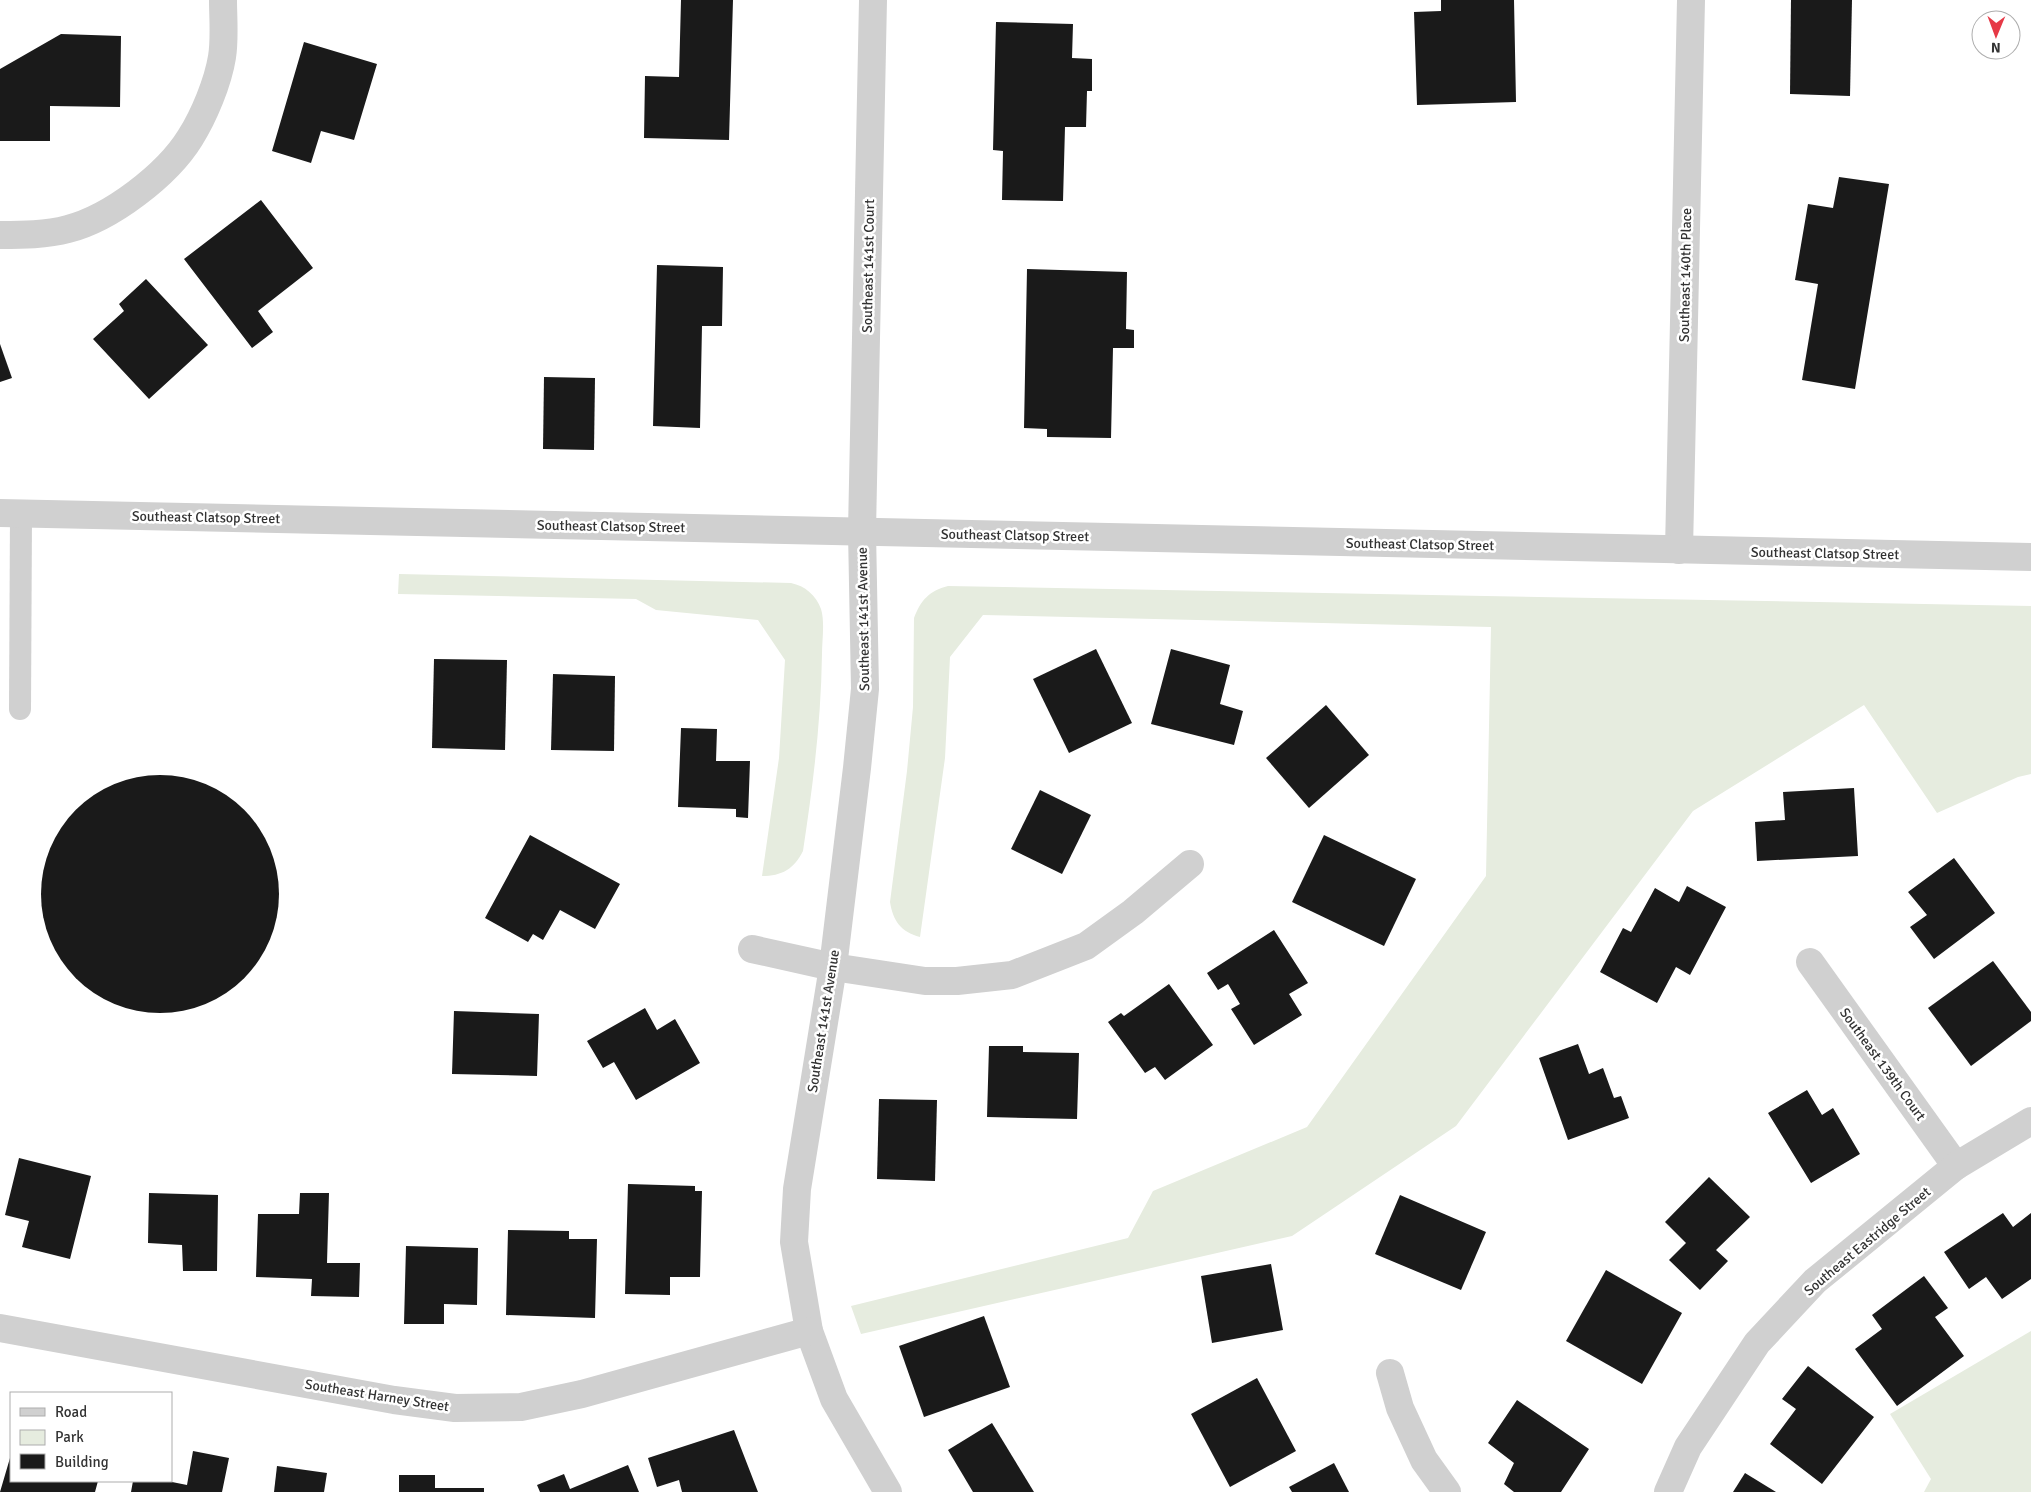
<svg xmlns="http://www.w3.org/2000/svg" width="2031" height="1492" font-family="Signika,sans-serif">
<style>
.green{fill:#e6ecdf}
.building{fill:#1a1a1a}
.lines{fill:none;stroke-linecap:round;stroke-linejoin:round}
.service{stroke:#d0d0d0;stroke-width:22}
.minor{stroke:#d0d0d0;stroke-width:28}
.tertiary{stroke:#d0d0d0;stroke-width:28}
.labels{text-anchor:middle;stroke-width:5;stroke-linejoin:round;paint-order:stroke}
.street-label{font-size:14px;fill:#333;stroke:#fff}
</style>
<rect width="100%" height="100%" fill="#fff"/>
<g class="green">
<path d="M399 574 791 583C805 586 816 595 821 609 825 622 822 640 822 654 821 722 813 785 803 851 794 869 782 876 762 876L779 758 785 660 758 620 656 610 636 599 398 594Z"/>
<path d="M948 586 2031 606V774L2018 777 1937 813 1864 705 1693 811 1456 1126 1292 1236 861 1334 851 1306 1128 1238 1153 1191 1307 1127 1486 876 1491 627 983 615 950 657 945 758 920 937C901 932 893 921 890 902L907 771 913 707 914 618C921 600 929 591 948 586Z"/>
<polygon points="2031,1331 2031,1492 1924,1492 1931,1479 1890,1414"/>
</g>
<g class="building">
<polygon points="681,0 733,0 729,140 644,138 645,76 679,77"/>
<polygon points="1441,0 1514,0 1516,102 1417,105 1414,12 1441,11"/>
<polygon points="1791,0 1852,0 1850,96 1790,94"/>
<polygon points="996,22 1073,24 1072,58 1092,59 1092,91 1087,91 1086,127 1065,127 1063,201 1002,200 1003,151 993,150"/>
<polygon points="61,34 121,36 120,107 50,106 50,141 0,141 0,69"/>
<polygon points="304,42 377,64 354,140 321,131 311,163 272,151"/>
<polygon points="1839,177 1889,184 1855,389 1802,380 1818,284 1795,280 1808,204 1833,208"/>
<polygon points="261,200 313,268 258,311 273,332 252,348 184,259"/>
<polygon points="657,265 723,267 722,326 702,326 700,428 653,426"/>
<polygon points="1027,269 1127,272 1126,329 1134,330 1134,348 1113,348 1111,438 1047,437 1047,429 1024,428"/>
<polygon points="146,279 208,345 149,399 93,339 124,311 119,304"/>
<polygon points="0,344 12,378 0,382"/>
<polygon points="544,377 595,378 594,450 543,449"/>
<polygon points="1096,649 1132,723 1069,753 1033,679"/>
<polygon points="1171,649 1230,665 1220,704 1243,711 1234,745 1151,724"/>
<polygon points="434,659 507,660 505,750 432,748"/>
<polygon points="553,674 615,676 614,751 551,750"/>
<polygon points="1326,705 1369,755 1309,808 1266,758"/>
<polygon points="681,728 717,729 716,761 750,761 748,818 736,817 736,809 678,807"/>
<circle cx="160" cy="894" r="119"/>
<polygon points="1854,788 1858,856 1757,861 1755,822 1785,820 1783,792"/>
<polygon points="1040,790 1091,815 1062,874 1011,849"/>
<polygon points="530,835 620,884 595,929 560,910 543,940 533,934 528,942 485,918"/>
<polygon points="1324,835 1416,879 1384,946 1292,902"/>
<polygon points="1954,858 1995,913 1934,959 1910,927 1927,915 1908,892"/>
<polygon points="1687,886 1726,907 1690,975 1676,967 1657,1003 1600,972 1623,928 1631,932 1655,888 1679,902"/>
<polygon points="1274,930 1308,983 1289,994 1302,1015 1254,1045 1231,1009 1240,1004 1228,984 1218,990 1207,973"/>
<polygon points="1993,961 2031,1012 2031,1021 1971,1066 1928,1008"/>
<polygon points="1169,984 1213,1045 1165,1080 1155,1067 1145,1073 1108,1022 1121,1013 1124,1016"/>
<polygon points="645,1008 657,1030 675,1019 700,1063 636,1100 614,1062 603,1068 587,1041"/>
<polygon points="454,1011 539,1014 537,1076 452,1074"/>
<polygon points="1578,1044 1589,1074 1603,1068 1614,1098 1621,1096 1629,1118 1568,1140 1539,1058"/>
<polygon points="989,1046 1023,1046 1023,1052 1079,1053 1077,1119 987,1117"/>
<polygon points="1807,1090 1822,1115 1833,1108 1860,1154 1811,1183 1768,1113"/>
<polygon points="879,1099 937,1100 935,1181 877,1179"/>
<polygon points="19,1158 91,1176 70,1259 22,1247 29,1221 5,1215"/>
<polygon points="1709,1177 1750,1217 1716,1250 1728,1261 1700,1290 1669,1260 1686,1243 1665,1222"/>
<polygon points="628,1184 695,1186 695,1191 702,1191 700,1277 670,1277 670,1295 625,1294"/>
<polygon points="149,1193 218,1195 217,1271 183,1271 182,1245 148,1243"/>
<polygon points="300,1193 329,1193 327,1263 360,1263 359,1297 311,1296 312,1279 256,1277 258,1214 299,1214"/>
<polygon points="1400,1195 1486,1232 1461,1290 1375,1254"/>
<polygon points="2003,1213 2013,1227 2031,1213 2031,1279 2002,1299 1986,1277 1969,1289 1944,1252"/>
<polygon points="508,1230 569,1231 569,1239 597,1239 595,1318 506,1315"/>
<polygon points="406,1246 478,1248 477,1305 444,1304 444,1324 404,1324"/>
<polygon points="1271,1264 1283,1330 1212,1343 1201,1276"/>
<polygon points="1606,1270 1682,1313 1642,1384 1566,1341"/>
<polygon points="1924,1276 1948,1308 1935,1317 1964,1356 1897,1406 1855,1349 1882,1329 1872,1315"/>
<polygon points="984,1316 1010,1387 924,1417 899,1346"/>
<polygon points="1808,1366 1874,1417 1822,1484 1770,1444 1796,1409 1782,1399"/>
<polygon points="1257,1378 1296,1451 1230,1487 1191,1414"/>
<polygon points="1517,1400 1589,1449 1561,1492 1514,1492 1504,1484 1514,1463 1488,1443"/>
<polygon points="992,1423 1034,1492 973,1492 948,1450"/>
<polygon points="734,1430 758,1492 682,1492 679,1480 657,1487 648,1458"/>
<polygon points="193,1451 229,1458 222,1492 131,1492 133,1481 167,1481 187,1485"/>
<polygon points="10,1458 11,1458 11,1481 98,1481 95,1492 0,1492"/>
<polygon points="1334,1463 1349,1492 1292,1492 1289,1487"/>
<polygon points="628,1465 639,1492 540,1492 537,1485 564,1474 570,1489"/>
<polygon points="277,1466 327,1473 324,1492 274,1492"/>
<polygon points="1745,1473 1776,1492 1733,1492"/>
<polygon points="399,1475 435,1475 435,1488 484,1488 484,1492 399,1492"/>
</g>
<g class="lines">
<polyline class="service" points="20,709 21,513"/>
<g class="minor">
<polyline points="873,0 862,531 865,689 857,768 833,967 797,1189 794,1242 809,1331 834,1399 888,1492"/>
<path d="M0 235C22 235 46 235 68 229 111 218 167 175 190 138 204 116 218 82 222 57 225 39 223 18 223 0"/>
<polyline points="1679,550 1691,0"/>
<polyline points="752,949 833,967 925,981 957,981 1012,975 1086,946 1133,912 1190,864"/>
<polyline points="1810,962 1956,1166"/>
<polyline points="0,1328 394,1400 455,1408 521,1407 582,1394 809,1331"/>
<polyline points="1390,1373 1400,1408 1424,1460 1447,1492"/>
<polyline points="1668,1492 1688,1447 1757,1343 1815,1281 1956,1166 2031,1121"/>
</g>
<polyline class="tertiary" points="0,513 2031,557"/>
</g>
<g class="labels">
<g class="street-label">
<text transform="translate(868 266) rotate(-89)" y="5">Southeast 141st Court</text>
<text transform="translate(1685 275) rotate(-89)" y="5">Southeast 140th Place</text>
<text transform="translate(206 517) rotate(1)" y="5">Southeast Clatsop Street</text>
<text transform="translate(611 526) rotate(1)" y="5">Southeast Clatsop Street</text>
<text transform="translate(1015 535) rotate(1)" y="5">Southeast Clatsop Street</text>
<text transform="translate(1420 544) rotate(1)" y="5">Southeast Clatsop Street</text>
<text transform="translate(1825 553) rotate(1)" y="5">Southeast Clatsop Street</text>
<text transform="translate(863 619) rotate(-91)" y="5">Southeast 141st Avenue</text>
<text transform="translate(823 1021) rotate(-81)" y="5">Southeast 141st Avenue</text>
<text transform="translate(1883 1064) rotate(54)" y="5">Southeast 139th Court</text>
<text transform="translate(1867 1241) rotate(-40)" y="5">Southeast Eastridge Street</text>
<text transform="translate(377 1395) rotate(9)" y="5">Southeast Harney Street</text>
</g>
</g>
<rect x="10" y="1392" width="162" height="90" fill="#ffffff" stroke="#adadad"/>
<rect x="20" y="1408" width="25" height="8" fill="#d0d0d0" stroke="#adadad"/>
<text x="55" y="1417" font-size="15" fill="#333333">Road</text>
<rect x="20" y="1430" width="25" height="15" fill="#e6ecdf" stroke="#adadad"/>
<text x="55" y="1442" font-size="15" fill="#333333">Park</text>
<rect x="20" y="1454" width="25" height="15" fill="#1a1a1a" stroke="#adadad"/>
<text x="55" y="1467" font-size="15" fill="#333333">Building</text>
<g transform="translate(1996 35) rotate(181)"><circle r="24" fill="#ffffff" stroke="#adadad"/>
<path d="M0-4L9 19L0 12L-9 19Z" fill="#e63946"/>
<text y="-8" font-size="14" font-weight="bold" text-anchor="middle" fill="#333333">N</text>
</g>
</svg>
